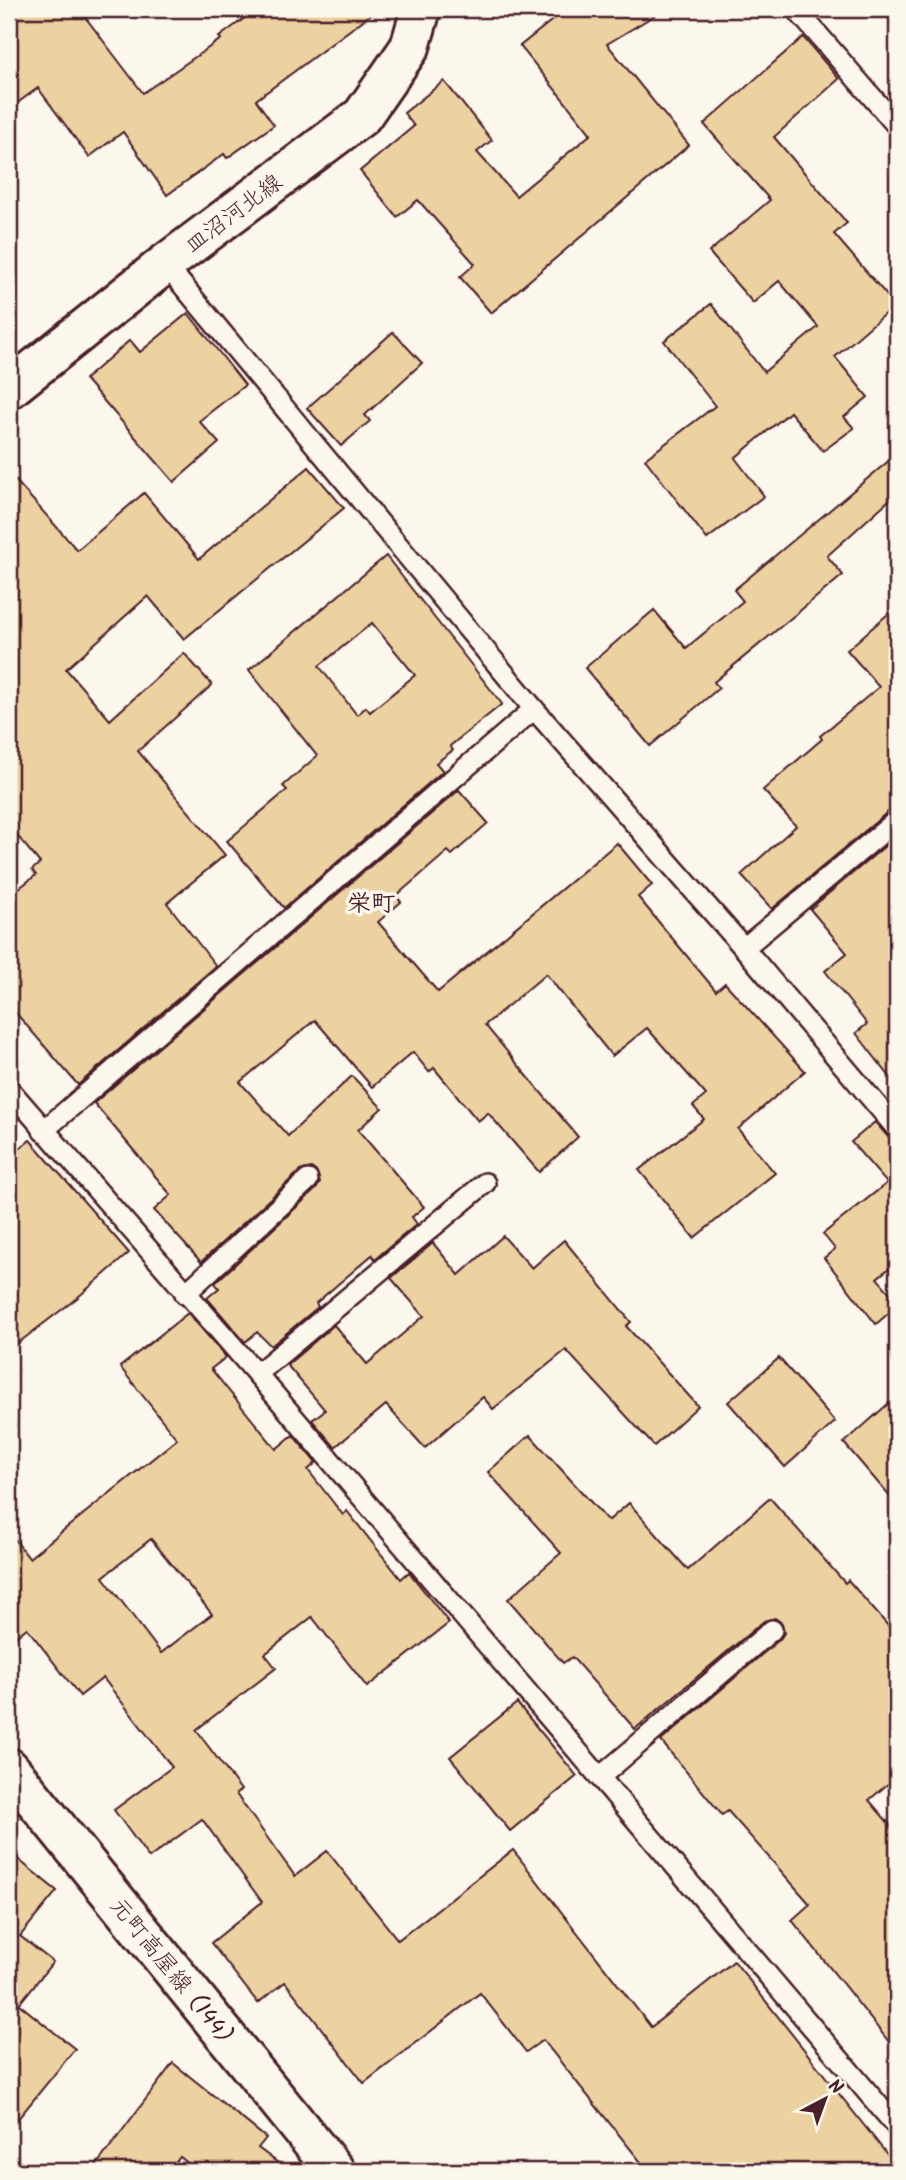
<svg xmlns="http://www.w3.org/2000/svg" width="906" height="2180" font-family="Kalam,'Klee One',sans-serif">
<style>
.building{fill:#ecd2a1;stroke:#4a1f2b;stroke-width:2;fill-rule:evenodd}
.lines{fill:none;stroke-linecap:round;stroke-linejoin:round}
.service-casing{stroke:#4a1f2b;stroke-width:24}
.secondary-casing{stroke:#4a1f2b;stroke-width:44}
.service{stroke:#fbf7ec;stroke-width:19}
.secondary{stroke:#fbf7ec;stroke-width:38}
.labels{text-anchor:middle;stroke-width:7;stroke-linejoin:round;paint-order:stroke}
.street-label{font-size:23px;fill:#4a1f2b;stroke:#fbf7ec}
.neighbourhood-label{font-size:24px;font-weight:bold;fill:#4a1f2b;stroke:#fbf7ec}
</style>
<rect width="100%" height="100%" fill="#fbf7ec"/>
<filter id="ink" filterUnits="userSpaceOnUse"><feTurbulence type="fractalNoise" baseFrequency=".0143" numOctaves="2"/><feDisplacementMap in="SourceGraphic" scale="14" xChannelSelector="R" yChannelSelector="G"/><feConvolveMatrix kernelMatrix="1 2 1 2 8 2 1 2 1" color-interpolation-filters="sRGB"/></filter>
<g filter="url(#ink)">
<g class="building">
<polygon points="9,9 79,9 143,93 221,39 219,37 257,9 378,9 256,100 274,125 227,158 224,154 167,195 123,132 89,157 38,88 9,109"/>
<polygon points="566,9 665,9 607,44 689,145 491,313 460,277 475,264 418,200 397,217 360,171 414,126 404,113 444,81 492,140 477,152 516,196 591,134 520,46"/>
<polygon points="803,37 839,79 774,137 847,223 834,234 895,305 835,357 868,397 844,417 854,428 823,451 790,412 735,458 764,496 707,539 645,459 715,406 664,341 711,304 764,372 818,327 779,281 753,303 709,252 770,200 704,124"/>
<polygon points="188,313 245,385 199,421 219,443 174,482 85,379 130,340 140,352"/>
<polygon points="393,332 422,363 365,415 370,421 341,446 307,408"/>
<polygon points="897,454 897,493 827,556 843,575 714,682 719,688 650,746 585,668 654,610 686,648 743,601 734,590"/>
<polygon points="309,467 344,508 184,639 148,596 66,669 110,720 184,653 212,685 138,751 225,855 167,903 216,966 78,1085 9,1005 9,896 36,875 32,870 40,863 9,826 9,473 77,550 144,493 199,559"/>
<path d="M386 556 502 704 450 746 453 750 436 763 443 771 284 908 227 841 287 790 283 786 317 756 249 670ZM372 623 415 675 370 712 366 707 357 715 319 666Z"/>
<polygon points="897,606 897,808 889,811 772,909 741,875 796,826 763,790 822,739 820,736 879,687 847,650"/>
<polygon points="459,790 488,823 452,855 448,851 396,896 401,902 378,922 438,992 617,843 652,885 638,897 716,991 725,983 805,1071 738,1129 775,1173 694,1238 639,1170 704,1119 693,1106 706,1095 647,1028 612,1056 546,974 485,1025 578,1137 539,1172 488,1113 478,1121 434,1068 429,1072 413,1052 372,1087 315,1020 240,1082 288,1136 352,1076 382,1108 358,1130 424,1207 412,1217 417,1224 375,1259 372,1255 316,1303 318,1307 271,1346 257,1332 245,1342 207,1298 219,1288 215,1283 316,1189 320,1183 317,1172 311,1168 300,1171 201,1262 154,1210 171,1195 94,1103"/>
<polygon points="897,836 897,1086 856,1033 867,1024 825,971 847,953 810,909"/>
<polygon points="875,1122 888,1137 897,1141 897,1262 877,1278 897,1301 897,1306 876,1324 824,1258 835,1249 823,1234 887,1183 851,1142"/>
<polygon points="30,1140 129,1253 77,1298 9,1350 9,1158"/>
<polygon points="503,1236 532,1268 564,1240 631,1322 626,1326 698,1406 654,1446 566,1350 493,1409 483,1397 425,1448 386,1405 335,1447 312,1420 325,1410 287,1365 334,1325 367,1364 424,1316 391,1278 433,1243 459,1275"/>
<path d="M188 1313 226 1357 211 1369 276 1449 293 1435 316 1463 308 1470 343 1515 347 1511 401 1579 409 1572 449 1623 367 1687 312 1617 265 1654 276 1668 196 1730 241 1790 236 1794 295 1876 327 1851 398 1940 513 1850 651 2027 734 1961 897 2167V2171H648L543 2040 526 2052 480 1993 364 2083 285 1982 258 2003 211 1943 262 1902 202 1819 149 1858 114 1810 172 1767 103 1678 80 1696 27 1628 9 1642V1532L29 1558 177 1439 120 1367ZM151 1539 212 1614 161 1653 103 1577Z"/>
<polygon points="779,1358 835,1422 785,1467 728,1402"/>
<polygon points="897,1396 897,1505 844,1443"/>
<polygon points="530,1435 608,1521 629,1503 688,1570 770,1498 845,1583 848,1580 897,1636 897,1776 869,1800 897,1833 897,2052 792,1920 810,1904 728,1811 722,1815 661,1741 780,1639 784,1633 782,1623 775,1618 764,1621 635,1729 572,1657 563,1663 508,1599 561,1553 488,1472"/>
<polygon points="517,1703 577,1776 510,1831 450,1757"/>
<polygon points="9,1852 57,1891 20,1936 53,1962 19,2004 75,2049 9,2130"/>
<polygon points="173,2063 266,2138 258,2148 289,2171 198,2171 180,2157 169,2171 92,2171"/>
</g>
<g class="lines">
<defs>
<g id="service">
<polyline points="796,9 897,126"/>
<polyline points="165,264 534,709 744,948 897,1129"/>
<polyline points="744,948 897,820"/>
<polyline points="9,1089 257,1374 897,2127"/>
<polyline points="43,1131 534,709"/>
<polyline points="185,1294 308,1180"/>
<polyline points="257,1374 485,1183"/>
<polyline points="600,1777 772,1630"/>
</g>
<g id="secondary">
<polyline points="9,389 165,264 362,116 410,47 421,9"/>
<polyline points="9,1768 335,2171"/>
</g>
</defs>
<use href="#service" class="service-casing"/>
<use href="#secondary" class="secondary-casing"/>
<use href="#service" class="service"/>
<use href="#secondary" class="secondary"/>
</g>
</g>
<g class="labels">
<g class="street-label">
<text transform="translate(233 213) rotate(-37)" y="8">皿沼河北線</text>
<text transform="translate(172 1970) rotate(51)" y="8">元町高屋線 (144)</text>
</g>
<g class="neighbourhood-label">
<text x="371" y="911">栄町</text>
</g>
</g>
<rect width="906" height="2180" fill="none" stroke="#fbf7ec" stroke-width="35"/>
<rect x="18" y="18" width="871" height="2145" fill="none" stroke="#4a1f2b" stroke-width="2.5" filter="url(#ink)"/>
<g transform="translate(825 2099) rotate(41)" stroke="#fbf7ec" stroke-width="5" paint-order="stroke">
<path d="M0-5L12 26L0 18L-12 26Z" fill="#4a1f2b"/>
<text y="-10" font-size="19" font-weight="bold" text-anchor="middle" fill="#4a1f2b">N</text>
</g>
</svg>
